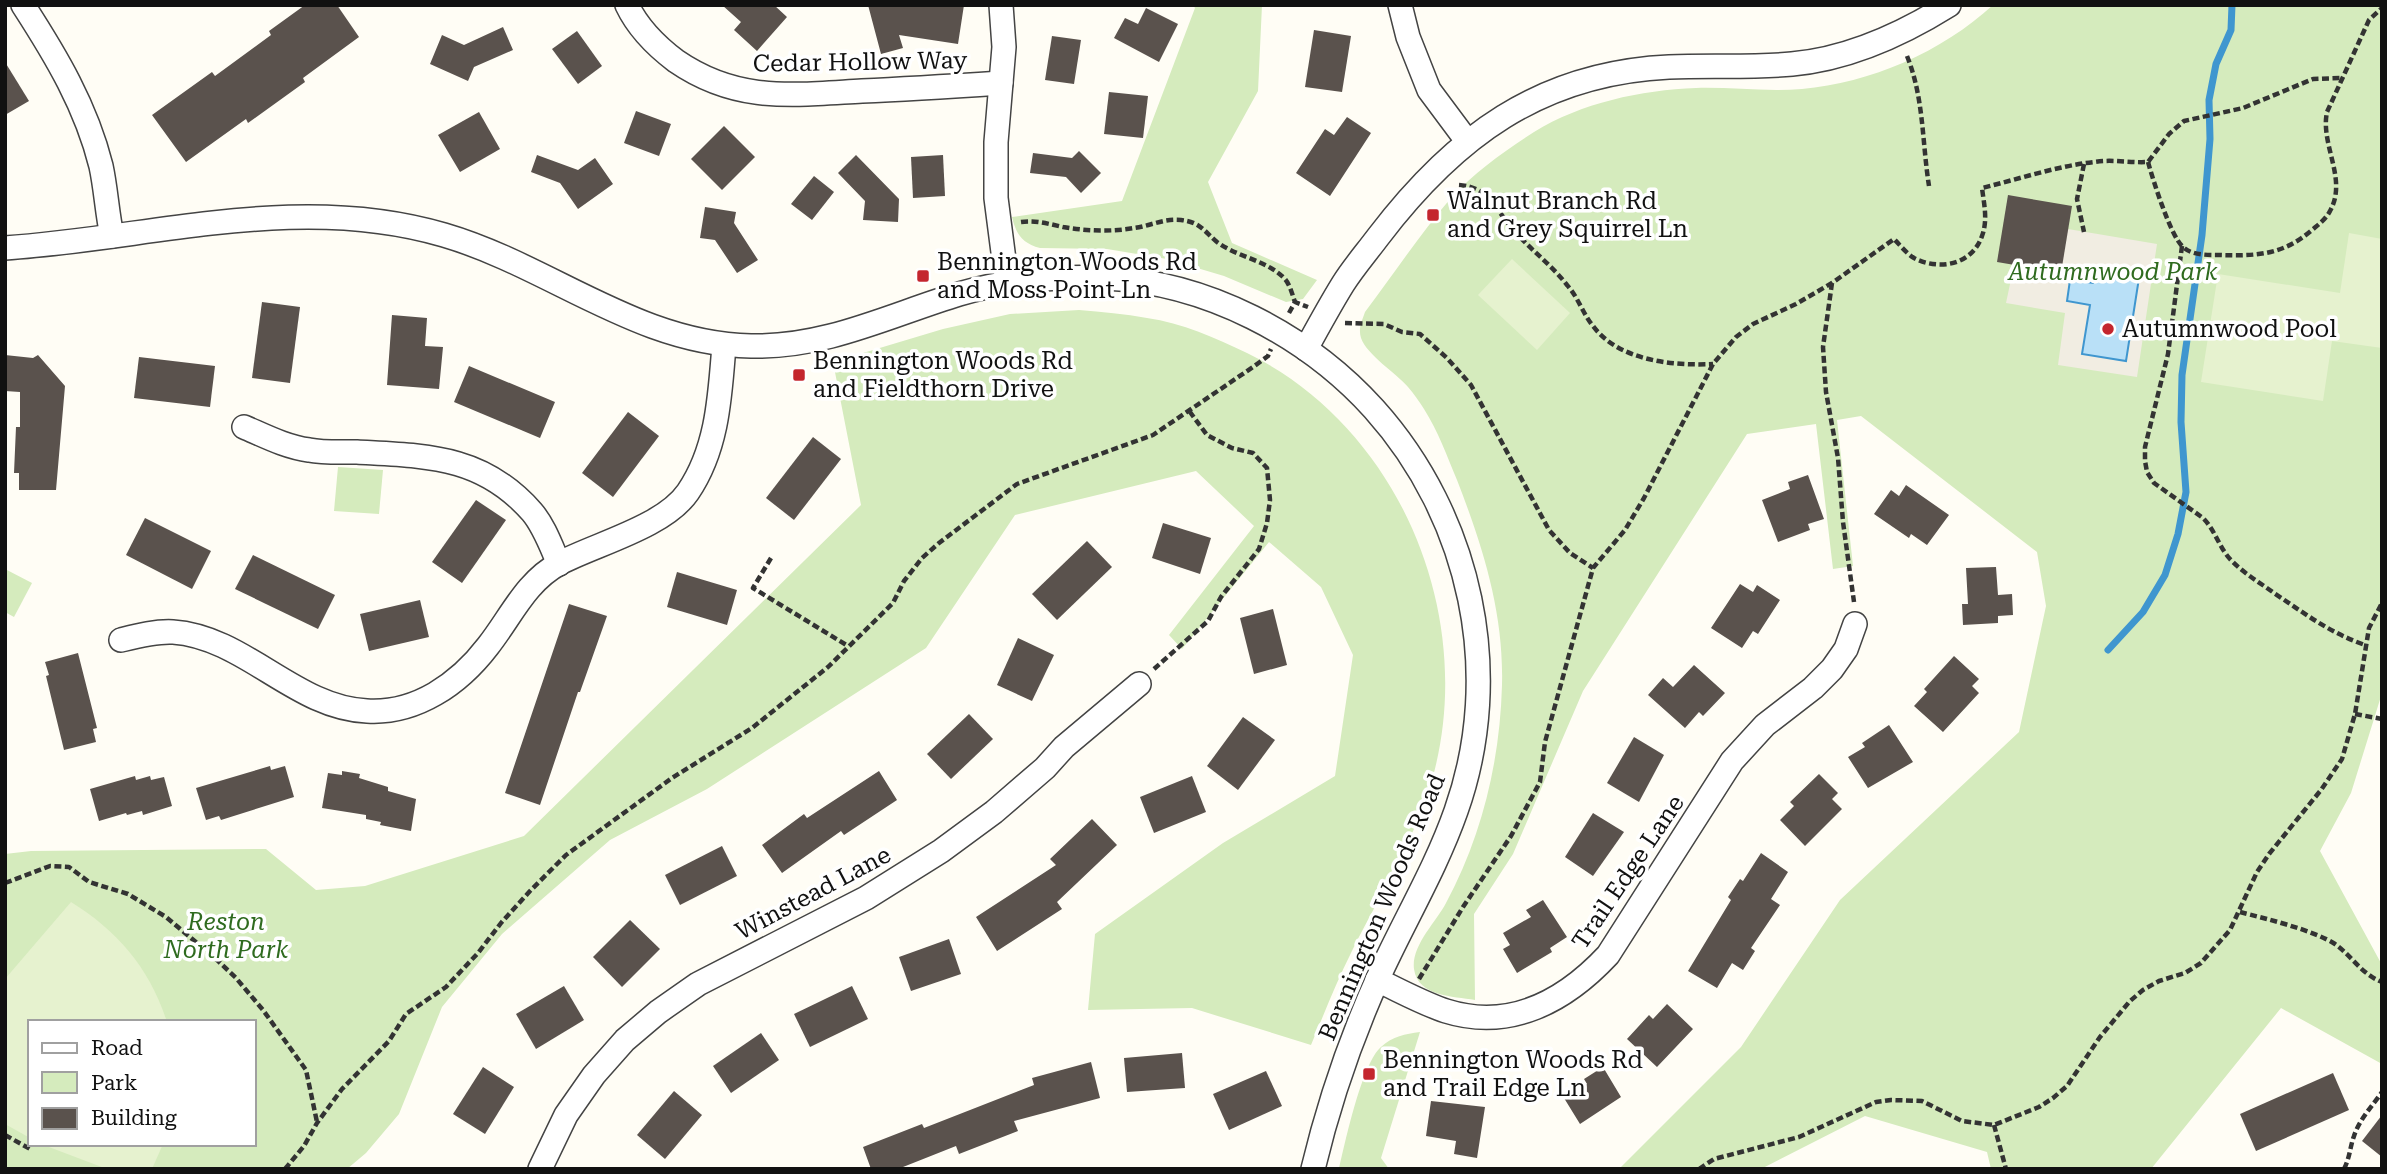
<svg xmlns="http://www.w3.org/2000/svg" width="2387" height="1174" font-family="'Roboto Serif',serif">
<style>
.green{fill:#d5ebbd;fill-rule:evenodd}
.pitch{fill:#e6f2cf}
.plaza{fill:#f1ede2}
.water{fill:#b9e0f7;stroke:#3f96cf;stroke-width:2}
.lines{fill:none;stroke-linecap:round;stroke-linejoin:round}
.stream{stroke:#3f96cf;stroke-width:7}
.building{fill:#5a524d}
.minor-casing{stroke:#444;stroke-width:26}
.path{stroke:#333;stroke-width:4.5;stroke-dasharray:7 3.5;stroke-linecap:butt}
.minor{stroke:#fff;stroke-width:23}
.poi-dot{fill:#c4262e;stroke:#fff;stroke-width:2.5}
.labels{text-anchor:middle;stroke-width:7;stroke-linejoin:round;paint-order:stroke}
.street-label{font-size:24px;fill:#111;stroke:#fff}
.poi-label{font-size:24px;fill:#111;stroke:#fff;text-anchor:start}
.park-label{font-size:24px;font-style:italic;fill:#2f6b1f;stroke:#fff}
</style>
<rect width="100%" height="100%" fill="#fffdf5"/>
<g class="green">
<path d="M1193 5H1262L1258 91 1208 182 1232 243 1317 280 1303 299 1286 302 1224 276 1167 259 1107 249 1040 248C1022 243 1016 234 1012 217L1122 201 1195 8Z"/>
<path d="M1993 5H2382V693L2351 793 2320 851 2382 965V1064L2281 1008 2151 1169H1991L1987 1152 1865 1116 1761 1169H1619L1741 1047 1840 900 2019 732 2046 606 2037 552 1861 416 1837 420 1853 566 1833 569 1816 424 1747 434 1583 691 1513 854 1474 914 1475 1000C1453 996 1418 997 1414 969 1411 946 1436 922 1446 903 1482 836 1500 761 1502 685 1504 613 1483 547 1457 480 1447 456 1438 431 1424 409 1419 401 1414 394 1408 387 1396 373 1367 355 1361 338 1358 328 1362 321 1365 312 1393 275 1420 234 1451 198 1475 172 1504 151 1534 132 1581 103 1641 90 1696 88 1731 87 1766 92 1802 89 1870 83 1942 52 1993 5Z"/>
<path d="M1079 310C1102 312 1125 314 1147 318 1182 323 1216 338 1247 353 1401 428 1478 618 1432 780 1414 842 1379 896 1351 953 1336 983 1324 1014 1311 1045L1192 1008 1088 1010 1095 934 1223 843 1335 776 1353 655 1321 587 1269 542 1182 649 1169 635 1254 526 1196 471 1015 515 926 648 707 789 610 840 502 934 442 1007 399 1114 366 1153 347 1169H5V854L31 851 266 849 316 890 365 886 524 836 861 505 833 362 943 329 1010 314ZM30 1022H254V1144H30Z"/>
<polygon points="338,467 383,470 379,514 334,511"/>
<polygon points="5,569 32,583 14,617 5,612"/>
<path d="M1420 1032 1381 1158 1389 1169H1339C1345 1143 1362 1063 1381 1047 1393 1036 1405 1034 1420 1032Z"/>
</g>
<g class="pitch">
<polygon points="2349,233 2382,239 2382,348 2332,341 2323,401 2201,382 2218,274 2340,293"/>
<polygon points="1512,259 1570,313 1537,350 1478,295"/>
<path d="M71 902C118 931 150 969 167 1022H30V1138L5 1124V979Z"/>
<polygon points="41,1144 163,1144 152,1169 107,1169"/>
</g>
<polygon class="plaza" points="2068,229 2157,244 2137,377 2058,365 2065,313 2006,303 2014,265"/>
<polygon class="water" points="2095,271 2139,278 2126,361 2082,354 2090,305 2067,301 2070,280 2093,283"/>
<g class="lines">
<polyline class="stream" points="2108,650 2143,612 2165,575 2178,534 2186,492 2181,422 2182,375 2202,235 2210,139 2209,100 2216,64 2231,30 2232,5"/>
</g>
<g class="building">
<polygon points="305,5 337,5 359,37 303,78 305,82 248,123 246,119 186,162 152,115 212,72 215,76 271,35 269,31"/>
<polygon points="722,5 774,5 787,17 757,51 734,30 741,22"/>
<polygon points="868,5 964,5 958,44 899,35 903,48 881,54"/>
<polygon points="1146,8 1178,24 1159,62 1114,38 1125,18 1138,24"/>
<polygon points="503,27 513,50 474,67 468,81 430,64 442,35 464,45"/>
<polygon points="1314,30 1351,36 1342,92 1305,87"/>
<polygon points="577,31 602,66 578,84 552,49"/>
<polygon points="1052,36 1081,40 1074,84 1045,80"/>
<polygon points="5,62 29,101 5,115"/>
<polygon points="1109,92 1148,96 1143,138 1104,134"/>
<polygon points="636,111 671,124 659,156 624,143"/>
<polygon points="479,112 500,149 460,172 438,135"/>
<polygon points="1347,117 1371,133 1330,196 1296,173 1325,129 1334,135"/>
<polygon points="724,126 755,157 722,190 691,159"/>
<polygon points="1079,151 1101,173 1081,193 1066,177 1030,173 1033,153 1072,158"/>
<polygon points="537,155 578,170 595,158 613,184 578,209 560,183 531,172"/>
<polygon points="856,155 899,199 898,222 863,220 865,201 838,173"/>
<polygon points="943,155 945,196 913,198 911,157"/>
<polygon points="814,176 834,192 812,220 791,204"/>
<polygon points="2008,195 2072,206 2061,273 1997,262"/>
<polygon points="705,207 736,212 734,223 758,260 737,273 715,240 700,238"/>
<polygon points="262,302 300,307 290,383 252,378"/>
<polygon points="392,315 427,318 425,346 443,347 439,389 387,385"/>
<polygon points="5,355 33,358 38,355 65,386 56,490 19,490 19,473 14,473 16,427 20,427 20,392 5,391"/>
<polygon points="139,357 215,366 210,407 134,398"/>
<polygon points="469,366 555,402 540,438 454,402"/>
<polygon points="628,412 659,436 613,497 582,473"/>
<polygon points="813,437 841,459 794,520 766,498"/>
<polygon points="1808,475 1824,519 1808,524 1810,530 1778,542 1762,500 1790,489 1788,482"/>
<polygon points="1906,485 1949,515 1927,545 1911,534 1909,538 1874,514 1891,490 1899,496"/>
<polygon points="476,500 506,520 462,583 432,562"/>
<polygon points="145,518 211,551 192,589 126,555"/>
<polygon points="1163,523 1211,538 1200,574 1152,558"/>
<polygon points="1087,541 1112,567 1057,620 1032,594"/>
<polygon points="253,555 335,595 318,629 235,589"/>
<polygon points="1996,567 1998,595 2012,594 2013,615 1998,616 1998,623 1963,625 1962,604 1968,604 1966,568"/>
<polygon points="677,572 737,590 727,625 667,607"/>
<polygon points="1740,584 1753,592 1757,585 1780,600 1758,634 1753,631 1742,648 1711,628"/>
<polygon points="420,600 429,637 369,651 360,614"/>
<polygon points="569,604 607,616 580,692 578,692 540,805 505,793"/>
<polygon points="1273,609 1287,665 1254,674 1240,618"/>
<polygon points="1018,638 1054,655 1032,701 997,685"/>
<polygon points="78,653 97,728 93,729 96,742 64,750 46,676 49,675 45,662"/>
<polygon points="1954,656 1979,679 1972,686 1979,693 1943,732 1914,706 1927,692 1924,689"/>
<polygon points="1694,665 1725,693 1703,716 1699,712 1685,728 1648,695 1663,678 1673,687"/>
<polygon points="969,714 993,739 951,779 927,754"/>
<polygon points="1243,717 1275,740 1238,790 1207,766"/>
<polygon points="1889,725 1913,762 1868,788 1848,757 1865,747 1862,743"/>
<polygon points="1634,737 1664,755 1639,802 1607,783"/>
<polygon points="270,766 271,770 285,766 294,797 221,820 219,816 206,820 196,788"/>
<polygon points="342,771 360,774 359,778 388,787 388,791 416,799 411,831 380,825 381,822 366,819 366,815 322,808 328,773 342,775"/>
<polygon points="879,771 897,800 844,835 841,831 782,873 762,845 804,814 807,818"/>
<polygon points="1819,774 1838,793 1832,799 1842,809 1805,846 1780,820 1794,806 1790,802"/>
<polygon points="135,776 136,780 150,776 151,780 164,777 172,806 143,815 142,811 127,815 126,813 99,821 90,789"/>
<polygon points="1192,776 1206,812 1154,833 1140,797"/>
<polygon points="1593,813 1624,832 1593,876 1565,857"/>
<polygon points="1092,819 1117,845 1057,902 1062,909 997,951 976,917 1056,865 1050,859"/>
<polygon points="722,846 737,876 680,905 665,875"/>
<polygon points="1761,853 1788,872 1771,899 1780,905 1751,948 1755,951 1743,970 1732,963 1717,988 1688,971 1731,900 1728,897 1740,879 1743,881"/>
<polygon points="1543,900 1567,937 1550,948 1552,952 1517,973 1503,949 1510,945 1503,933 1531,917 1526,910"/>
<polygon points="630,920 660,949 622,987 593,957"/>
<polygon points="949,939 961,974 911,991 899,957"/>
<polygon points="564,986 584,1020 536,1049 516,1014"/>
<polygon points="852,986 868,1019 810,1047 794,1014"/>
<polygon points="1667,1004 1693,1029 1657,1067 1627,1039 1649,1015 1653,1019"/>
<polygon points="761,1033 779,1060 731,1093 713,1066"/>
<polygon points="1182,1053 1185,1088 1127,1092 1124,1058"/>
<polygon points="1091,1062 1100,1098 1014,1121 1018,1131 959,1154 956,1146 898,1169 871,1169 863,1147 922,1124 924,1128 1034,1085 1032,1078"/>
<polygon points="483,1067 514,1087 485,1134 453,1114"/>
<polygon points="1603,1067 1621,1097 1580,1124 1564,1098 1587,1084 1584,1079"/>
<polygon points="1266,1071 1282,1106 1229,1130 1213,1094"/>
<polygon points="2333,1073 2349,1110 2256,1151 2240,1114"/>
<polygon points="674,1091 702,1115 665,1159 637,1135"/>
<polygon points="1431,1101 1485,1107 1477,1158 1454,1154 1456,1141 1426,1136"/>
<polygon points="2382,1115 2382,1157 2362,1141"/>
</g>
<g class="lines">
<defs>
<g id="minor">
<path d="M23 5C56 56 86 106 101 166 106 189 107 213 112 236"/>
<path d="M627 5C638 28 656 46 676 61 737 103 792 95 862 91 908 89 955 86 1001 83"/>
<polyline points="1001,5 1004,47 996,142 996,198 1007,283"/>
<polyline points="1400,5 1408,37 1429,90 1467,141"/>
<path d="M5 248C153 238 298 192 444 235 550 266 637 344 751 346 825 348 890 315 959 294 1007 280 1056 276 1105 278 1206 282 1307 335 1374 409 1471 517 1505 673 1456 811 1436 868 1404 921 1379 976 1351 1038 1329 1102 1313 1169"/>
<path d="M1306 349C1318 327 1330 305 1343 284 1353 268 1366 253 1378 237 1454 137 1540 73 1669 67 1710 65 1751 68 1792 64 1849 59 1901 35 1949 5"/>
<path d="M244 427C265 436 286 447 309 450 324 453 341 452 357 452 426 456 482 455 532 512 544 526 551 546 559 564"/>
<path d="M121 640C137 636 156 631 173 632 245 637 295 708 367 711 416 714 459 684 488 646 511 617 525 582 560 563 596 544 664 527 688 492 718 448 720 395 724 345"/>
<path d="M1377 980C1399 990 1422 1003 1446 1011 1510 1031 1565 1001 1608 955L1732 761 1765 725 1813 688 1832 669 1846 649 1855 624"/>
<polyline points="540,1169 566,1115 594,1075 625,1040 658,1012 698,984 866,898 941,851 994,812 1045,768 1064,747 1139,684"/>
</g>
</defs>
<use href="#minor" class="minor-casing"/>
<g class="path">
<path d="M1907 56C1924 98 1922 142 1929 186"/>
<path d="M2148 162C2153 180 2170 234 2182 246 2190 255 2206 255 2217 255 2255 256 2282 256 2312 230 2319 224 2326 219 2330 211 2348 179 2320 145 2327 112L2369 20 2382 8"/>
<polyline points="2084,164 2077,199 2084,232"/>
<path d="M1459 185C1488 187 1494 207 1511 227 1528 248 1550 263 1567 285 1578 297 1583 314 1593 326 1619 361 1673 366 1713 364"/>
<path d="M1021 222C1036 220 1049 224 1063 227 1086 231 1111 232 1134 228 1150 226 1165 218 1181 220 1200 222 1204 231 1217 242 1237 257 1266 260 1284 278 1290 284 1292 294 1295 302"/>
<path d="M2182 246 2168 354 2145 447V461L2147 472 2154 483 2203 518C2215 530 2219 547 2230 559 2243 573 2259 582 2274 593 2304 613 2330 633 2365 645"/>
<polyline points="1832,283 1823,347 1826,392 1838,458 1843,522 1854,602"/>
<polyline points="1289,313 1295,302 1308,307"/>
<polyline points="1345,323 1384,324 1402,332 1420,334 1447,358 1471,385 1549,530 1570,553 1593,568"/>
<polyline points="771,558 753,588 848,646"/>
<polyline points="1154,669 1208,621 1221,597 1259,549 1267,523 1270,500 1267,468 1253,453 1232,448 1207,435 1190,412"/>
<polyline points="2355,714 2382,719"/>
<polyline points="5,883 50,866 69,867 89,882 128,894 166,917 215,958 236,978 263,1010 306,1070 317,1122"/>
<path d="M2240 912C2267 919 2313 930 2335 944 2352 956 2361 974 2382 982"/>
<path d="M1419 979 1463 907 1511 836 1540 782 1545 742 1593 568 1625 530 1644 498 1713 364 1736 337 1753 324 1796 304 1832 283 1894 239C1900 245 1907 254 1914 258 1939 271 1972 265 1982 236 1988 220 1984 204 1982 188 2019 179 2057 166 2094 162 2112 159 2129 163 2148 162L2169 134 2184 121 2243 108 2313 79 2340 78"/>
<polyline points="1994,1125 2006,1169"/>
<polyline points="5,1135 32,1150"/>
<polyline points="285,1169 304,1146 317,1123 342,1089 389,1041 406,1014 446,987 478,953 501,923 530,891 566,855 672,778 752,728 828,667 893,603 904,581 922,558 939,543 1017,484 1153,435 1253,367 1268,356 1271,349"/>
<polyline points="1699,1169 1714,1159 1799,1137 1876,1102 1891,1100 1922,1101 1962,1121 1994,1125 2039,1107 2053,1098 2067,1086 2100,1037 2130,1001 2143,990 2159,981 2185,973 2201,963 2230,930 2257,872 2269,854 2321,790 2342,759 2355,714 2369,628 2382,603"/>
<path d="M2344 1169C2350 1157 2350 1147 2354 1136 2359 1120 2373 1105 2382 1092"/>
</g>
<use href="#minor" class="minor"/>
</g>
<g class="poi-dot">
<rect x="1426" y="208" width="14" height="14" rx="3.5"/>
<rect x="916" y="269" width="14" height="14" rx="3.5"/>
<circle cx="2108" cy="329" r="7"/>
<rect x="792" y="368" width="14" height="14" rx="3.5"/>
<rect x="1362" y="1067" width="14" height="14" rx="3.5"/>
</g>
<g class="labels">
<g class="street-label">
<text transform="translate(860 62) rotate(-1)" y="8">Cedar Hollow Way</text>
<text transform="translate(1628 872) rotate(-56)" y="8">Trail Edge Lane</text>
<text transform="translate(813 893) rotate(-28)" y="8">Winstead Lane</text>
<text transform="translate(1382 907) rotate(-67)" y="8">Bennington Woods Road</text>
</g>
<g class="poi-label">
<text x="1447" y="209">Walnut Branch Rd<tspan x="1447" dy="28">and Grey Squirrel Ln</tspan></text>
<text x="937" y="270">Bennington Woods Rd<tspan x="937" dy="28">and Moss Point Ln</tspan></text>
<text x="2122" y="337">Autumnwood Pool</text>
<text x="813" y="369">Bennington Woods Rd<tspan x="813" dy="28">and Fieldthorn Drive</tspan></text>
<text x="1383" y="1068">Bennington Woods Rd<tspan x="1383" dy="28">and Trail Edge Ln</tspan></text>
</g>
<g class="park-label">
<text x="2113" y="280">Autumnwood Park</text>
<text x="226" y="930">Reston<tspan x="226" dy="28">North Park</tspan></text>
</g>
</g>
<rect width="2387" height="1174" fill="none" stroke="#111111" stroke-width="14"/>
<rect x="28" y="1020" width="228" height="126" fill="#ffffff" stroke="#a0a0a0" stroke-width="2"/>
<rect x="42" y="1043" width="35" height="10" fill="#ffffff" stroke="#a0a0a0" stroke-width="2"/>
<text x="91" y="1055" font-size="21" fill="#111111">Road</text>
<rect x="42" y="1072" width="35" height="21" fill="#d5ebbd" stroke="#a0a0a0" stroke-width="2"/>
<text x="91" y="1090" font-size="21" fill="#111111">Park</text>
<rect x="42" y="1108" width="35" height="21" fill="#5a524d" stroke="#a0a0a0" stroke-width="2"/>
<text x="91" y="1125" font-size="21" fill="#111111">Building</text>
</svg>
